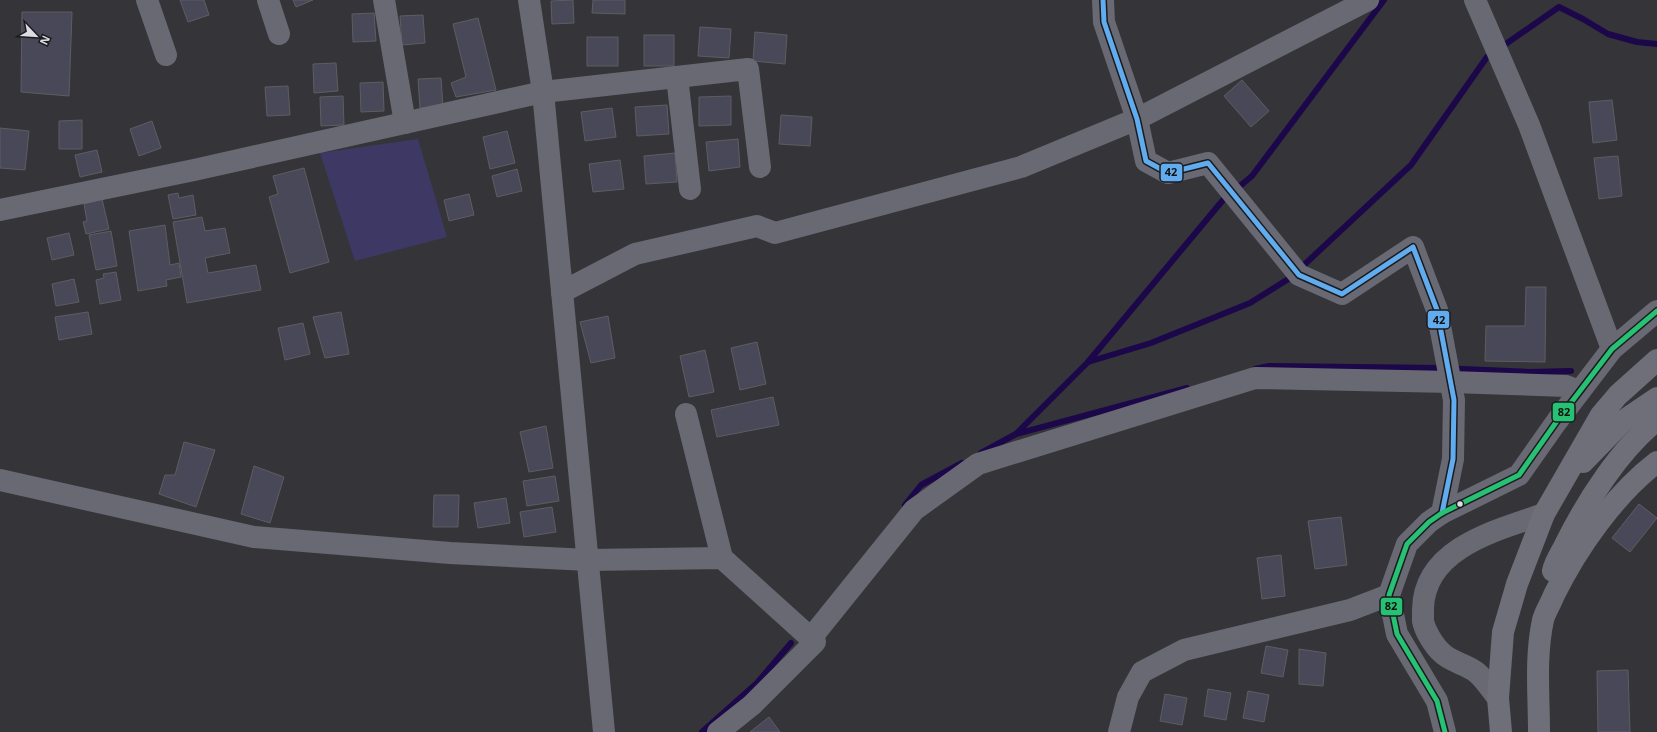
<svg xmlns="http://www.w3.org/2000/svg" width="1657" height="732" font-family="'Open Sans',sans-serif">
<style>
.green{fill:#3d3964}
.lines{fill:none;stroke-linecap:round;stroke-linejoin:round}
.stream{stroke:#1b0749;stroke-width:6}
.building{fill:#494858;stroke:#5d5d61}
.minor{stroke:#696974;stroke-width:22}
.highway{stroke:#6f6f7a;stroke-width:22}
.bus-1-casing{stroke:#1a1a1f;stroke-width:8}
.bus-2-casing{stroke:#1a1a1f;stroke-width:8}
.bus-1{stroke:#60acee;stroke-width:5}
.bus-2{stroke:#26c172;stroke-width:5}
.bus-dot{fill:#dcdce2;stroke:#1a1a1f;stroke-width:1.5}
.line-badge{stroke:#1a1a1f;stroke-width:1.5}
.pale-badge-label{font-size:11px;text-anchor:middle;font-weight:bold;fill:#111}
</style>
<rect width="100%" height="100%" fill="#343439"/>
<polygon class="green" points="418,139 447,237 355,261 320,153"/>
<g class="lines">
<g class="stream">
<polyline points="1500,48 1559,7 1583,19 1608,34 1637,42 1657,44"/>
<polyline points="1088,362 1151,343 1250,303 1290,278 1411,165 1487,57 1493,53"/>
<polyline points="1255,369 1269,366 1440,368 1529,372 1571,371"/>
<polyline points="1017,433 1088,362 1223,200 1252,176 1384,0"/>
<polyline points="981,453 1016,434 1187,388"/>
<polyline points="905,505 921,485 962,463"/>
<polyline points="702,732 757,683 791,643"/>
</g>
</g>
<g class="building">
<polygon points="180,0 204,0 209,15 188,22"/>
<polygon points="293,0 313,0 296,7"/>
<polygon points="573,0 574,23 552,24 551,1"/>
<polygon points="593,0 625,0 625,14 592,13"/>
<polygon points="22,12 72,12 69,96 21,92"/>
<polygon points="374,13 376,41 353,42 352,14"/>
<polygon points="423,15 425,43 402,45 400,16"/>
<polygon points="478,18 496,90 456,97 451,83 466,77 453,24"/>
<polygon points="700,27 731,29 729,58 698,56"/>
<polygon points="755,32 787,35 785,64 753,61"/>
<rect x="644" y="35" width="30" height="31"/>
<rect x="587" y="37" width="31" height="29"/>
<polygon points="336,63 338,91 314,93 313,64"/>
<polygon points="441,78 443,107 420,108 418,79"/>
<polygon points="1242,80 1269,111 1251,127 1224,96"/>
<polygon points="383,82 384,111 361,112 360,83"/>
<polygon points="288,86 290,115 267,116 265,87"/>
<polygon points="343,96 344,125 321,126 320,97"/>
<polygon points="731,96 731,125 699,126 699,97"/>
<polygon points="1612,100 1617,140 1593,143 1589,102"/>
<polygon points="667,105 669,134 637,136 635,107"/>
<polygon points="612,108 616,137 585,141 581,112"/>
<polygon points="781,115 812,117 810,146 779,144"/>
<polygon points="82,120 82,149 59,149 59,121"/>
<polygon points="152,121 161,148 139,156 130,129"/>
<polygon points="0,128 29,131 25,170 0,168"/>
<polygon points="507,131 515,163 490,169 483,137"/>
<polygon points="738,139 740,167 709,171 706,142"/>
<polygon points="97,150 102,172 80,177 75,155"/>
<polygon points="675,153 677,182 646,184 644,156"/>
<polygon points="1618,156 1622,196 1599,199 1594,158"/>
<polygon points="620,160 624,189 593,192 589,164"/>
<polygon points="304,168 329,262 290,273 269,197 278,194 273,176"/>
<polygon points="517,169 522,191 497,197 492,176"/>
<polygon points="178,193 179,198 193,195 196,215 173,219 168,195"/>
<polygon points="469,194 474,215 449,221 444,200"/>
<polygon points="102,199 109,229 86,234 83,222 87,221 84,204"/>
<polygon points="202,217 205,231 225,228 230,253 205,258 208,273 256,265 261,290 187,303 173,222"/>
<polygon points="165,225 170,265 179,263 181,277 166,280 167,286 138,291 129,231"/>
<polygon points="111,231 117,266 96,270 89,235"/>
<polygon points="69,233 74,255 52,260 47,238"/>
<polygon points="116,272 121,300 100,304 96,280 104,278 103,274"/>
<polygon points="74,279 79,302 56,306 52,284"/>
<polygon points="1526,287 1546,287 1545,362 1485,361 1486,326 1525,326"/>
<polygon points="88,312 92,334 59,340 55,317"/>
<polygon points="341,312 349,354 325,358 313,317"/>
<polygon points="608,316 615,358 591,363 580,322"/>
<polygon points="303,323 310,354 285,360 278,328"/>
<polygon points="757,342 766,384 740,390 731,348"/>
<polygon points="705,350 714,392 689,397 680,356"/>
<polygon points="773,397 779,425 717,437 711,410"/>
<polygon points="546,426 553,468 529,472 520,432"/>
<polygon points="184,442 215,450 196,507 159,494 165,475 175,475"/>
<polygon points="254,466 284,477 270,523 241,514"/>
<polygon points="555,476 559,501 527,506 523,481"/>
<polygon points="434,495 459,495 458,527 433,527"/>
<polygon points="506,498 510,523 478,528 474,503"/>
<polygon points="1639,504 1657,518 1630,552 1612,538"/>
<polygon points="552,507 556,532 524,537 520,512"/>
<polygon points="1341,517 1347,565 1315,569 1308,521"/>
<polygon points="1281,555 1285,596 1262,599 1257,558"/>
<polygon points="1266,646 1288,650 1283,677 1261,673"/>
<polygon points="1299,649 1326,653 1323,686 1299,684"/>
<polygon points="1628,670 1630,732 1598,732 1597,671"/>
<polygon points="1208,689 1231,693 1226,720 1204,716"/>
<polygon points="1248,691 1269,695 1264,722 1243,718"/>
<polygon points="1165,694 1187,698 1182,725 1160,721"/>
<polygon points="769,717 780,732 750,732"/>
</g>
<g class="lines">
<g class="minor">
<polyline points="147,0 166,55"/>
<polyline points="268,0 279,34"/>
<polyline points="384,0 405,123"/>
<polyline points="529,0 543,92 604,732"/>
<polyline points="1103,0 1104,22 1137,119 1146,161 1168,173 1208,163 1299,275 1342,294 1413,247 1437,310 1454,400 1453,459 1442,513"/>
<polyline points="1475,0 1529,125 1612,349"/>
<polyline points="677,77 690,189"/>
<polyline points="0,210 194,170 543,92 748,69 760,167"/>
<polyline points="562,292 635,254 757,226 775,233 1021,167 1137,119 1368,0"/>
<polyline points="686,414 722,558"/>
<polyline points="0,480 254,537 450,553 588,560 722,558 815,642 752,705 718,732"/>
<polyline points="811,638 914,510 978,464 1255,378 1451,382 1566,386 1580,391"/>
<path d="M1498 698C1491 690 1485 679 1476 672 1466 664 1451 662 1442 653 1434 646 1425 631 1423 621 1423 618 1423 613 1423 609 1424 548 1497 530 1544 514"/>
<polyline points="1119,732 1128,697 1142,672 1184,650 1350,610 1389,595"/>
<polyline points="1445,732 1437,701 1397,634 1389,595 1407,544 1429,522 1442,513 1519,475 1557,421 1612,349 1657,311"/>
</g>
<g class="highway">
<polyline points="1583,462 1623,421 1657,398"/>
<path d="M1553 571C1555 561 1562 552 1566 543 1587 501 1620 449 1657 420"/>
<polyline points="1501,732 1498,698 1503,632 1517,584 1544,514 1601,415 1618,395 1657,360"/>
<path d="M1539 732C1539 695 1535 657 1543 620 1545 612 1551 603 1554 595 1577 548 1615 494 1657 462"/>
</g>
<defs>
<polyline id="bus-1" points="1103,0 1104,22 1137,119 1146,161 1168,173 1208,163 1299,275 1342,294 1413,247 1437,310 1454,400 1453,459 1442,513"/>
<polyline id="bus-2" points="1445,732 1437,701 1397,634 1389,595 1407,544 1429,522 1442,513 1519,475 1557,421 1612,349 1657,311"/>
</defs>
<use href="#bus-1" class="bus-1-casing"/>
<use href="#bus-2" class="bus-2-casing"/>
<use href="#bus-1" class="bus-1"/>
<use href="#bus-2" class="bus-2"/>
</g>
<circle class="bus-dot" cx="1460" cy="504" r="3.5"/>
<g class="line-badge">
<rect x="1160" y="163" width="23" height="19" rx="4" fill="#60acee"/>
<rect x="1427" y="310" width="23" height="19" rx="4" fill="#60acee"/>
<rect x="1552" y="402" width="23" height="20" rx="4" fill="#26c172"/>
<rect x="1380" y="597" width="23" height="19" rx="4" fill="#26c172"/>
</g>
<g class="pale-badge-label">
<text x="1171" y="176">42</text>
<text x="1439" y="324">42</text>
<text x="1564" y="416">82</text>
<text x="1391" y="610">82</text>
</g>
<g transform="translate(36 36) rotate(115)" stroke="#1a1a1f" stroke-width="3" paint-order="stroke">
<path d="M0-3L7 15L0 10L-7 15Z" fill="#dcdce2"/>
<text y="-6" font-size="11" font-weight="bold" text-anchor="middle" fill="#dcdce2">N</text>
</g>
</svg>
